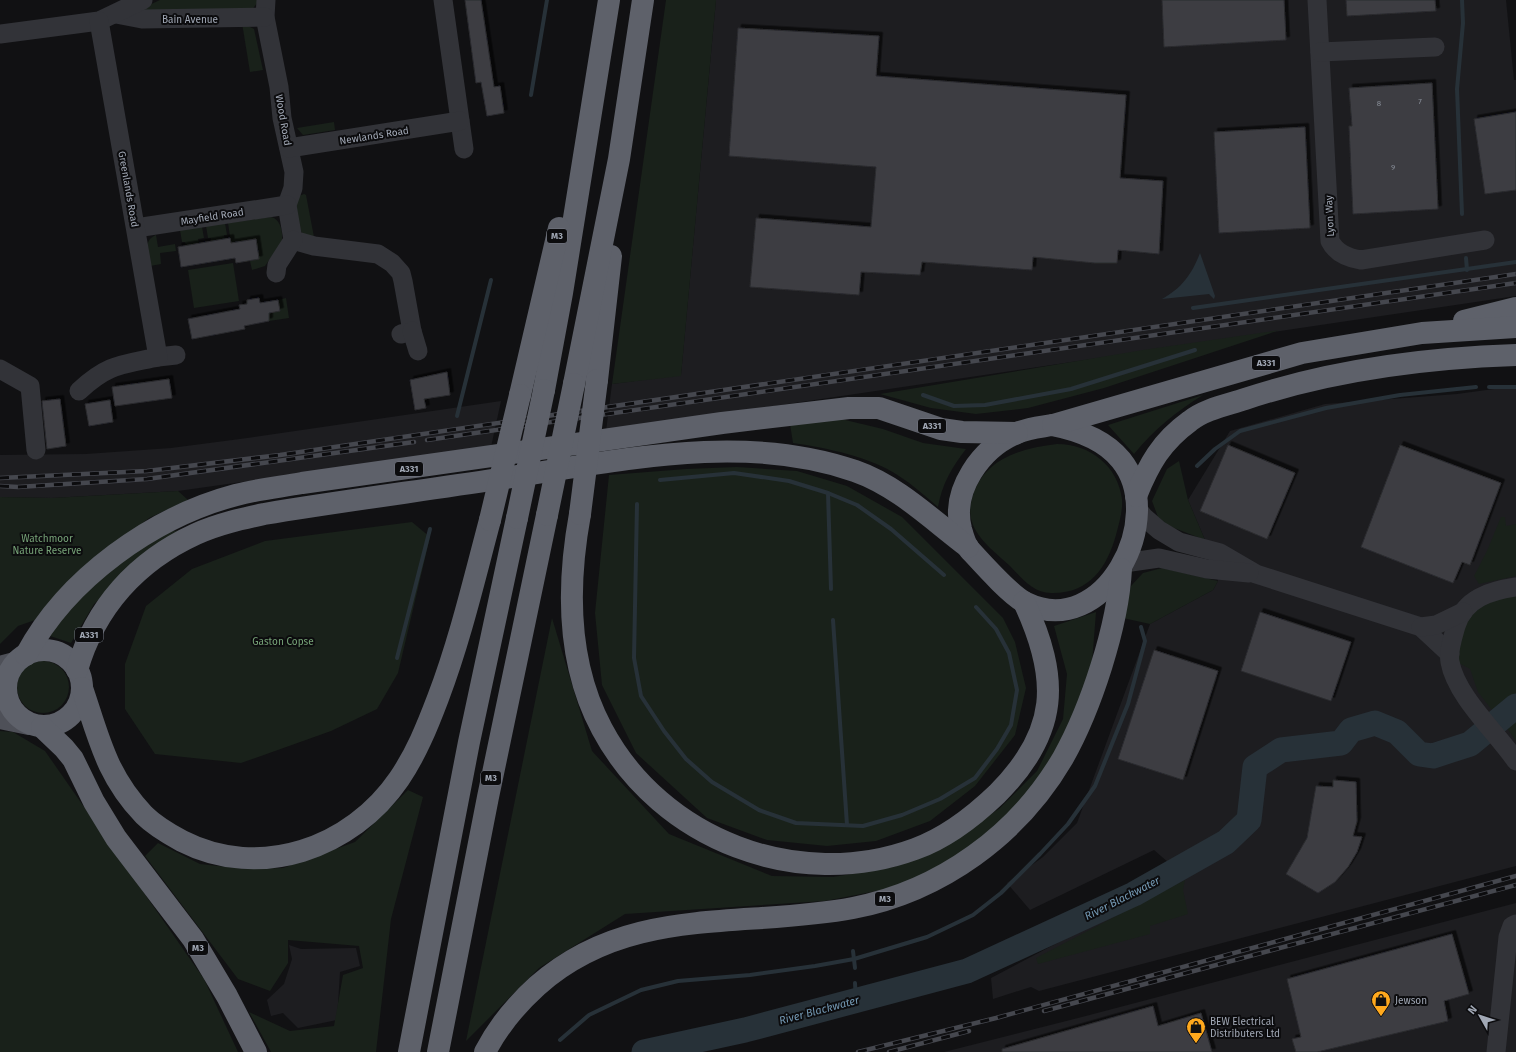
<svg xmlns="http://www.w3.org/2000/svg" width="1516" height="1052" font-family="'Fira Sans',sans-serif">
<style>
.built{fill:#1d1d20}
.green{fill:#19211a}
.water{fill:#273138}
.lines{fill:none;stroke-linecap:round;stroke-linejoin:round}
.stream{stroke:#273138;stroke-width:4}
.river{stroke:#273138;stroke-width:25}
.building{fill:#3d3e43;stroke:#2b2b2f;filter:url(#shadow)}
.minor{stroke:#323338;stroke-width:19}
.major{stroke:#4e5058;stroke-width:22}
.highway{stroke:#5e616a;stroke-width:22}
.rail-casing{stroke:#45474e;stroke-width:4.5}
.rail{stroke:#0c0c0e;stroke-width:3;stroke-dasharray:9;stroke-linecap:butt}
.highway-bridge{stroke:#5e616a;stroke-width:22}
.labels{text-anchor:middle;stroke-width:4;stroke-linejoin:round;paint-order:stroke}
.number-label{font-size:8px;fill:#888e98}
.shield{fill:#0c0c0e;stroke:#747983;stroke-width:1}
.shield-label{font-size:9px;font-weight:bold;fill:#a1a8b5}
.street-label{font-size:10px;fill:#a1a8b5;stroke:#0c0c0e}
.park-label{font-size:10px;fill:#76a277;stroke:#0c0c0e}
.poi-label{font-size:10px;fill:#a1a8b5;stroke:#0c0c0e;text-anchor:start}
.water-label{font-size:11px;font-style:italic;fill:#7499b4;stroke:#0c0c0e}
</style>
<defs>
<filter id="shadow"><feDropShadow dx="3.5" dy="-3.5" stdDeviation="0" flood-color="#0009"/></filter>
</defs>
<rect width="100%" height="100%" fill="#111113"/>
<g class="built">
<polygon points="716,0 1506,0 1514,80 1516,80 1516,296 606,431 612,384 681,375"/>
<polygon points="1516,386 1516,866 1039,991 1031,987 993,999 991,978 1184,876 1154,850 1030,910 1007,883 1043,857 1077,823 1150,624 1213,590 1218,581 1205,540 1188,500 1230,431 1325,404 1457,394"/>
<polygon points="501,401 491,447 178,491 52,498 0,497 0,455 86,454 171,448 240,439"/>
<polygon points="1516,903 1516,1052 944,1052 1082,1017"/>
<polygon points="289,945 301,949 356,948 360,966 340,972 337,1020 298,1028 283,1013 271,1016 267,1000 284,984 292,959"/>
</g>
<g class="green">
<polygon points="160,0 259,0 252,10 142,10 143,8"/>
<polygon points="666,0 716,0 681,376 612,384"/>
<polygon points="242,23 254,29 263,70 250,72"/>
<polygon points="334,122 335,130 303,135 297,128"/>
<path d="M304 194 306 195 314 237 309 240C293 225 296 218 296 197Z"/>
<path d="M271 217C281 219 283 233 282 242L265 266 252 270 250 261 259 259 256 239 231 243 228 223Z"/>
<polygon points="225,223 227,235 224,235 225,239 211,241 211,238 208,238 206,226"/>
<polygon points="202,227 204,238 198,239 199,243 186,246 185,242 182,242 180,230"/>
<path d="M156 235 158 247 175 244 176 251 160 253 161 264 150 266C148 254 142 241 156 235Z"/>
<polygon points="233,263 239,301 194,308 188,270"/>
<polygon points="286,298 289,318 269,321 268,313 279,311 278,300"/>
<polygon points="1280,330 1104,388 1028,408 976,414 931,408 880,394 1143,350"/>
<path d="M1203 395C1176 412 1155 428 1134 454L1108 425Z"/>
<path d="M841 419 883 429 923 443 966 449C952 467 942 484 938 507 925 496 913 485 899 476 871 457 827 448 793 443L790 424Z"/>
<path d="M1057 444C1090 444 1118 466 1122 499 1123 511 1119 523 1116 535 1107 567 1090 593 1053 593 1033 594 1022 578 1009 565 997 554 977 539 972 522 969 514 970 504 973 495 985 458 1022 448 1057 444Z"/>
<polygon points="1179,461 1188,500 1205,540 1169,526 1158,517 1152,501 1167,469"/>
<polygon points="737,467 797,471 847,486 902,517 1003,618 1015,642 1026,688 1015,735 975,786 930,821 876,841 827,846 767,840 707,818 636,753 602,685 595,613 609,475 686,469"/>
<polygon points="178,491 188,500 149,518 113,546 38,619 18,626 0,644 0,497 52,498"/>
<polygon points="1501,517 1505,517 1506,526 1516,524 1516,576 1479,584 1474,576 1487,551"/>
<polygon points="412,522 430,537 398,673 377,709 331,731 241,763 155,754 125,709 125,664 146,606 192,569 265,541"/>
<polygon points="190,529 136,564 94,604 71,643 47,635 73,603 114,566 165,532"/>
<polygon points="1162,568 1218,581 1213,590 1150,624 1123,618 1131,586 1143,573"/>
<polygon points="1516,595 1516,702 1498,718 1478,692 1470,669 1457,662 1465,622 1480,607 1494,599"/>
<polygon points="1096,612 1092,663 1077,711 1053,758 1015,809 975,844 925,875 897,887 825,901 625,914 539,968 466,1041 552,618 592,751 669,834 772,876 833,877 894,867 956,839 1000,808 1037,771 1063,719 1067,674 1054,626"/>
<circle cx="43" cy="687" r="26"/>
<polygon points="1516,709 1516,741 1502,721"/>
<polygon points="0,731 13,732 45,751 204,979 238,1052 0,1052"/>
<polygon points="408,790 423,797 391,919 376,1052 271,1052 249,1012 290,1031 334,1026 343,975 363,968 359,946 288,940 288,963 270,991 238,979 145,856 158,843 200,864 246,869 283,868 355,842"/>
<polygon points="1185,880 1183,890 1188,914 1150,926 1150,934 1038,964 1036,958"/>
</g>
<path class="water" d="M1200 253 1215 296 1214 299 1209 294 1162 299C1182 288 1192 274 1200 253Z"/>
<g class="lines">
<g class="stream">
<polyline points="1462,0 1463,23 1457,89 1462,214"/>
<polyline points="531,95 547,0"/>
<polyline points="1466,258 1467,270"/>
<polyline points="1193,308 1516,262"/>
<polyline points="1489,387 1516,387"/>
<polyline points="923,395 954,406 985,405 1071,389 1195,350"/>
<polyline points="457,416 491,280"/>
<polyline points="1197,466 1215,449 1240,431 1326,408 1400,395 1476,387"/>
<polyline points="660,480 734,473 789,481 828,493 857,505 891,529 944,575"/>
<polyline points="828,493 831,589"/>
<polyline points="637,504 634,658 641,696 664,731 686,759 712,782 759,810 796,823 863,826 902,815 940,799 975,778 997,749 1011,725 1017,690 1009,653 996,629 976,607"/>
<polyline points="833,620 847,825"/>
<polyline points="397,658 430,529"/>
<polyline points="853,951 855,968"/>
<polyline points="855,983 856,1001"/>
<polyline points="560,1040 589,1015 641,990 678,981 750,975 815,966 854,959 927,937 973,915 1001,893 1040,854 1068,824 1095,786 1128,704 1145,641 1141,627"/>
</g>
<polyline class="river" points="644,1052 745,1030 967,971 1134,894 1226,842 1249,820 1255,767 1281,750 1341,743 1351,730 1375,723 1397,732 1419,754 1433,756 1470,744 1516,706"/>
</g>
<g class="building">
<polygon points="465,0 481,0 494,87 500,86 504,113 487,116 481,82 476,83"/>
<polygon points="1162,0 1284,0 1286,40 1164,47"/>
<polygon points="1346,0 1435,0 1436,11 1347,16"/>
<polygon points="738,28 879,36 876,76 1126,95 1120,178 1163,181 1159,254 1118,250 1117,263 1095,263 1033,257 1032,270 922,262 920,275 861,272 859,295 750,287 756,218 871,227 876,167 729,156"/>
<polygon points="1432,83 1438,209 1353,214 1349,126 1352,126 1349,88"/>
<polygon points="1516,112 1516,190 1485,194 1474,119"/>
<polygon points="1305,127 1310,228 1219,233 1214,132"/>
<polygon points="230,238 231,243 256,239 259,259 236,263 235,258 181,267 178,247"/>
<polygon points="259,298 260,303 278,300 280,311 269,313 269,321 244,326 245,329 192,339 188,319 240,309 239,305 247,304 247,300"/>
<polygon points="447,372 450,395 424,399 426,408 415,410 410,380"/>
<polygon points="169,379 172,398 115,406 112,387"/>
<polygon points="60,399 66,446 47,449 42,401"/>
<polygon points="110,400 113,422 89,426 85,404"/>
<polygon points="1228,445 1295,473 1267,539 1200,511"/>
<polygon points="1400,445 1501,483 1470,565 1462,562 1453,583 1361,547"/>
<polygon points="1260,612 1351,642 1331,701 1241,671"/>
<polygon points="1154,650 1218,671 1183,780 1118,759"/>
<polygon points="1333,780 1356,782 1357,821 1353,836 1362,837 1357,852 1348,867 1335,882 1318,893 1286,874 1307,838 1316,786 1333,787"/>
<polygon points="1452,934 1469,994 1444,1001 1448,1021 1317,1052 1296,1052 1292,1039 1301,1037 1287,979"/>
<polygon points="1153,1006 1158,1026 1201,1013 1212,1052 1002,1052 1002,1049"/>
</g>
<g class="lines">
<g class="minor">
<polyline points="266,0 265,17 279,87 282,118 294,172 293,188 287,205 293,240 314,246 378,254 392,263 401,273 403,281 412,331 401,334"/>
<polyline points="443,0 464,149"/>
<path d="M1317 0 1330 241C1336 253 1348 258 1361 260L1485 240"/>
<polyline points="116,14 142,19 265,17"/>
<polyline points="0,34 99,21 143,0"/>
<polyline points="1320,52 1435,47"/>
<polyline points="289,148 460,121"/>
<polyline points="136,228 287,205"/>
<polyline points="276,273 277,265 293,240"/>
<polyline points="412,331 418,351"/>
<polyline points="158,357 176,355"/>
<polyline points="0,369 30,386 36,450"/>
<path d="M79 391C108 364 121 365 158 357L99 21"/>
<polyline points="1136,507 1144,517 1159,530 1179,542 1220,553 1256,574 1421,627 1450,654"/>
<polyline points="1124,563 1159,558 1207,569 1249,573"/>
<path d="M1516 587C1490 591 1465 598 1456 626 1453 637 1448 651 1450 662 1456 696 1497 733 1516 761"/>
<polyline points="1421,627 1436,625 1463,612"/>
<polyline points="1496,1052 1508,937 1512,926 1516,924"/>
</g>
<g class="major">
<polyline points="0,667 15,663"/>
<polyline points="0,718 29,724"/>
</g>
<g class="highway">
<polyline points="1464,321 1516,308"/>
<polyline points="597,380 611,256"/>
<polyline points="574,384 619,159 643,0"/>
<polyline points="544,390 562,293 609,0"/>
<polyline points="520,395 559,228"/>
<path d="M1052 425C1078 430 1104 439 1121 460 1168 518 1104 641 1026 603 1011 596 981 562 969 549 965 544 963 536 961 529 951 490 981 448 1017 433 1028 428 1041 427 1052 425Z"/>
<polyline points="1053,425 1302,353 1422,333 1516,327"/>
<path d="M1136 496C1149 464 1161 442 1190 421 1205 409 1227 405 1245 399 1332 370 1425 358 1516 355"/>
<path d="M580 514C567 585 567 664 602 729 661 840 798 892 915 849 946 838 974 816 997 794 1059 732 1060 679 1024 602"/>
<circle cx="44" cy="688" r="38"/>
<path d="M26 655C67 578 153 517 236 495 258 489 280 487 302 483L722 423 849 408H879L941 429 962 432 1017 433"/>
<path d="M77 670C95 607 137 561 196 534 218 524 241 519 264 514 342 501 420 491 498 479 614 462 740 431 855 471 898 486 932 520 968 547"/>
<path d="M82 688C99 738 106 775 144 815 155 826 169 834 182 841 260 881 352 848 399 779 416 754 427 727 438 698 460 640 474 580 490 520"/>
<polyline points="42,727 64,748 73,759 94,802 116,838 193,939 227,996 256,1052"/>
<polyline points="409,1052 469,742 517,518"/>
<polyline points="438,1052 488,797 547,515"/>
<path d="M485 1052C498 1027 516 1005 537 986 629 904 742 929 853 908 941 891 1018 835 1063 758 1091 708 1118 626 1121 569"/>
</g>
<defs>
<g id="rail">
<polyline points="427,440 1516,283"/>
<polyline points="0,478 147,471 280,455 1516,274"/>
<polyline points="0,486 18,487 147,479 414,442"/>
<polyline points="1044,1011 1516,885"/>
<polyline points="858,1052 996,1018 1516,876"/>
<polyline points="889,1052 969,1031"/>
</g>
</defs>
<use href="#rail" class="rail-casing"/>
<use href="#rail" class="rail"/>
<g class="highway-bridge">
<polyline points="580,514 597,380"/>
<polyline points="547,515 574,384"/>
<polyline points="517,518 544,390"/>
<polyline points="490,520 520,395"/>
</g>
</g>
<defs>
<symbol id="shop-pin" viewBox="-11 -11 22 30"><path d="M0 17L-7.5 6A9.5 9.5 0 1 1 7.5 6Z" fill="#ffa91d" stroke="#0c0c0e"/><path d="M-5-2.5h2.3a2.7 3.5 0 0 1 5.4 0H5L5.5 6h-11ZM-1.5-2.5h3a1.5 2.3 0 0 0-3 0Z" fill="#111"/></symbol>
</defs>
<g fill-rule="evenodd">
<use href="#shop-pin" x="1370" y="989" width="22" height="30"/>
<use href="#shop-pin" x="1185" y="1016" width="22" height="30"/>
</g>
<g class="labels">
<g class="number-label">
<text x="1420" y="104">7</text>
<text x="1379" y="106">8</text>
<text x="1393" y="170">9</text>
</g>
<g class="shield">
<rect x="547" y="229" width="20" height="14" rx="3"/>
<rect x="1252" y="356" width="28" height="14" rx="3"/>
<rect x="918" y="419" width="28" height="14" rx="3"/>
<rect x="395" y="462" width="28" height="14" rx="3"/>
<rect x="75" y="628" width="28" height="14" rx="3"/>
<rect x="481" y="771" width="20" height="14" rx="3"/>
<rect x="875" y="892" width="20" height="14" rx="3"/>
<rect x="188" y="941" width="20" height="14" rx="3"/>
</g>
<g class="shield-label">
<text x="557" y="239">M3</text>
<text x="1266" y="366">A331</text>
<text x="932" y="429">A331</text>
<text x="409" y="472">A331</text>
<text x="89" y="638">A331</text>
<text x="491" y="781">M3</text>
<text x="885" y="902">M3</text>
<text x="198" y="951">M3</text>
</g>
<g class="street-label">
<text x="190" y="23">Bain Avenue</text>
<text transform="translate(284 120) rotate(80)" y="4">Wood Road</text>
<text transform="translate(374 135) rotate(-9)" y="4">Newlands Road</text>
<text transform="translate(129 189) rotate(80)" y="4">Greenlands Road</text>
<text transform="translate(212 216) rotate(-9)" y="4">Mayfield Road</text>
<text transform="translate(1329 216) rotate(-93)" y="4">Lyon Way</text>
</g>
<g class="park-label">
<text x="47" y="542">Watchmoor<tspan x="47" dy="12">Nature Reserve</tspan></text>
<text x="283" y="645">Gaston Copse</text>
</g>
<g class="poi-label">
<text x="1395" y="1004">Jewson</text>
<text x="1210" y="1025">BEW Electrical<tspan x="1210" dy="12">Distributers Ltd</tspan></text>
</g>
<g class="water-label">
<text transform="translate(1122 898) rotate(-27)" y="4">River Blackwater</text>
<text transform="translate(819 1010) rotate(-15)" y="4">River Blackwater</text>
</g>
</g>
<g transform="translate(1480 1016) rotate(309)" stroke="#0c0c0e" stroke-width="3" paint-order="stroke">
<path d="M0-3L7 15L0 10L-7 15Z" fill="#a1a8b5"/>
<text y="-6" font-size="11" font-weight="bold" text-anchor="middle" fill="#a1a8b5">N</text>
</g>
</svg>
